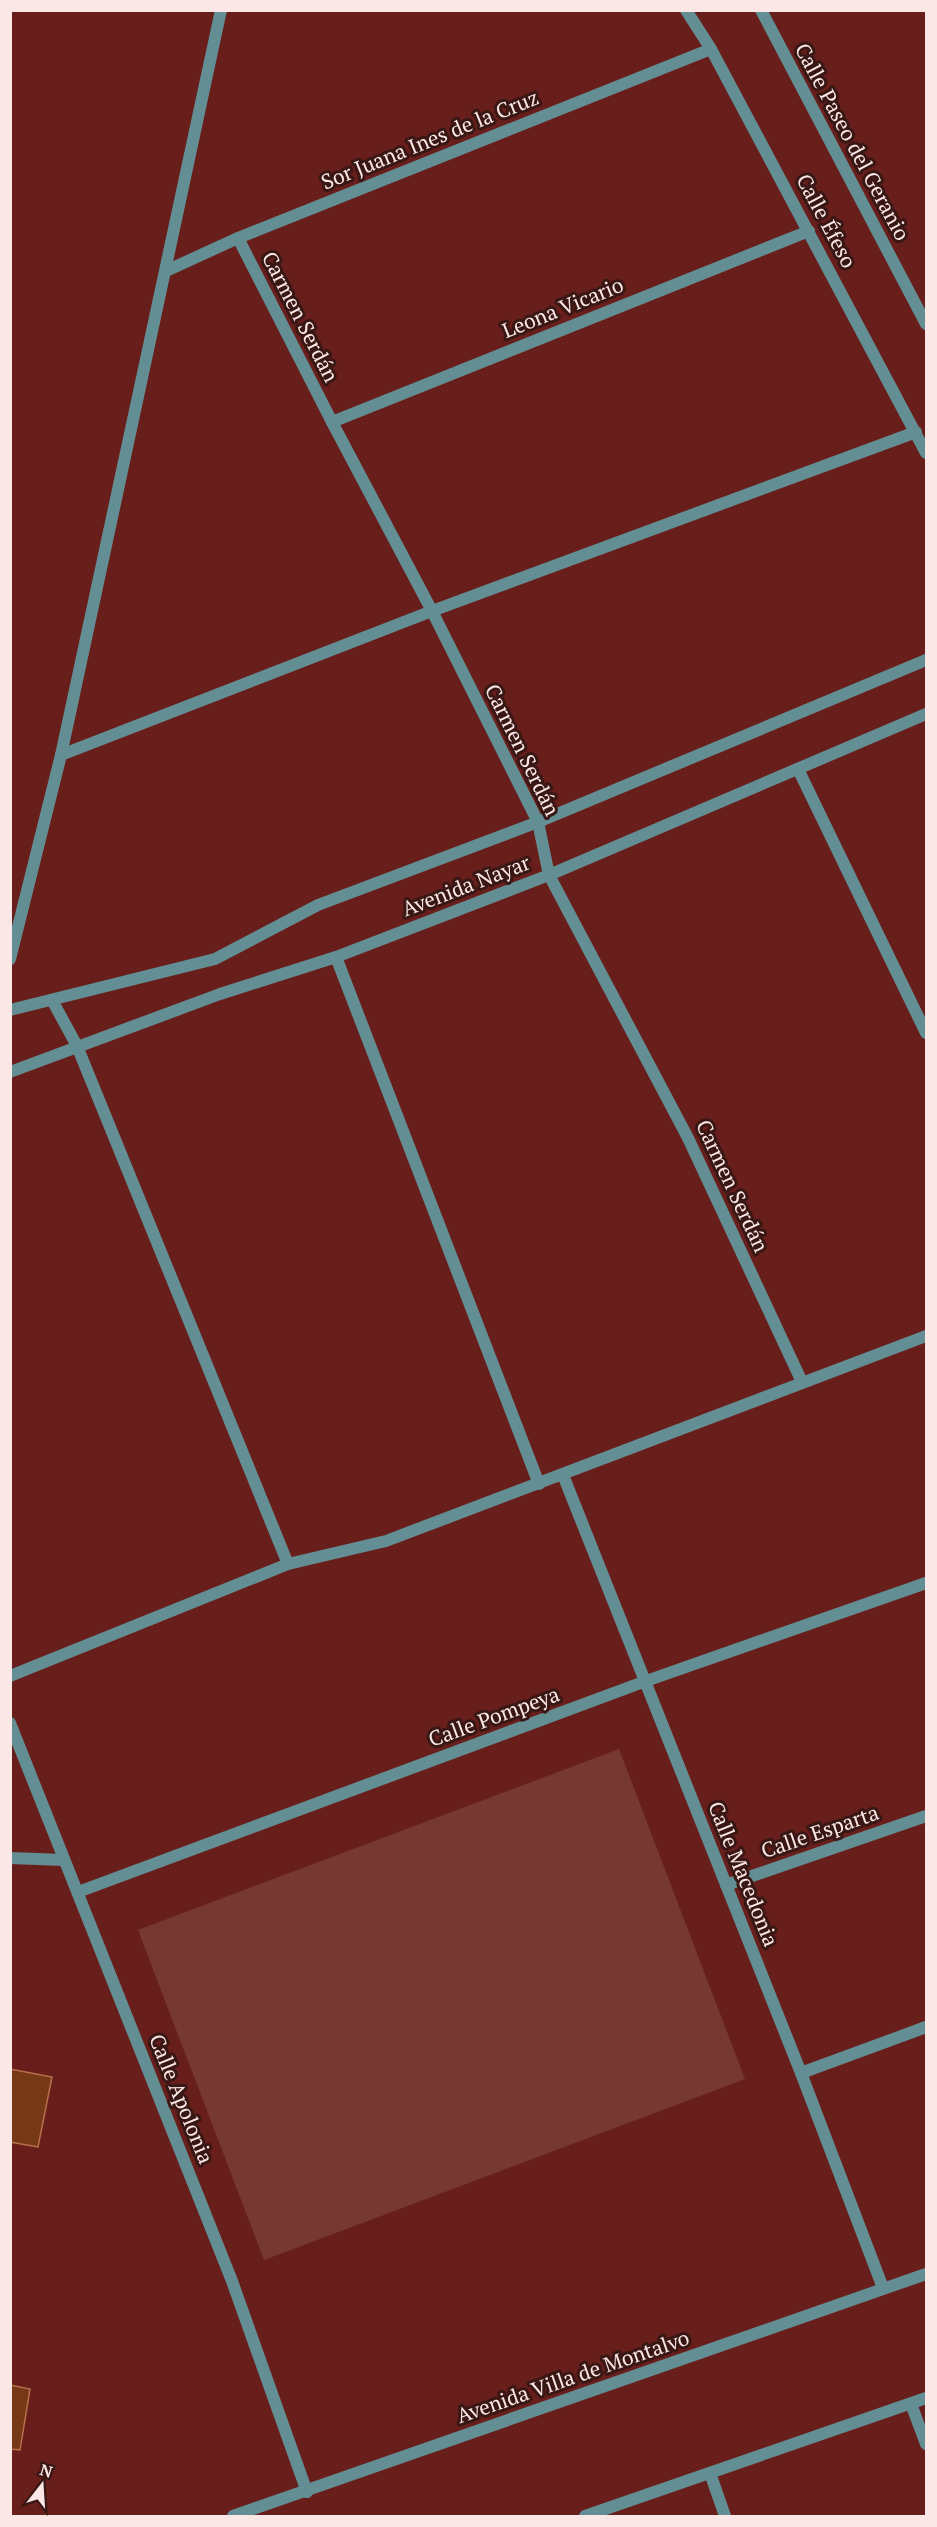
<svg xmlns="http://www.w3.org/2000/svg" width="937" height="2527" font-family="'PT Serif',serif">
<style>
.green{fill:#763832}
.building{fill:#763917;stroke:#b8704b;stroke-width:1.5}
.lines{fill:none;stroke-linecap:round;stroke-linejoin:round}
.minor{stroke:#638e94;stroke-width:12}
.tertiary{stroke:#638e94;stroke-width:12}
.labels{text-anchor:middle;stroke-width:6;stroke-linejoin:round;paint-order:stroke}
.street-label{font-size:21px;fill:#fbe8e6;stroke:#381714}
</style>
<rect width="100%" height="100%" fill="#681f1b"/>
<polygon class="green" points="619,1749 745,2079 264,2260 138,1930"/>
<g class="building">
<polygon points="10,2069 52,2077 38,2147 10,2142"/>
<polygon points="10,2385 30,2389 20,2450 10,2449"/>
</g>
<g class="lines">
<g class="minor">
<polyline points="686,10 711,49 926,453"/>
<polyline points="238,238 332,422 432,611 538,822 549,875 688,1138 802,1382"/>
<polyline points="166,271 238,238 711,49"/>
<polyline points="332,422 809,231"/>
<polyline points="61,755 432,611 916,432"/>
<polyline points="798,769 926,1033"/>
<polyline points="336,957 539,1484"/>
<polyline points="10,959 61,755 221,10"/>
<polyline points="52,1000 77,1046 288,1564"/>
<polyline points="563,1475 801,2073 883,2288"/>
<polyline points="10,1676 288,1564 386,1541 926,1336"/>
<polyline points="10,1723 232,2281 307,2492"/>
<polyline points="10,1858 64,1860"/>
<polyline points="726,1885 926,1816"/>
<polyline points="78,1892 646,1681 926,1583"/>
<polyline points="801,2073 926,2027"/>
<polyline points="911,2404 926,2444"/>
<polyline points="710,2473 725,2516"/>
</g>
<g class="tertiary">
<polyline points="761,10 926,324"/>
<polyline points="10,1010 215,959 318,905 538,822 926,660"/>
<polyline points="10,1072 220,994 336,957 549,875 926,714"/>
<polyline points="233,2516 926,2274"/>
<polyline points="585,2516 926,2398"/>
</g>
</g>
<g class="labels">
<g class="street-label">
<text transform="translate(430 140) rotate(-22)" y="7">Sor Juana Ines de la Cruz</text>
<text transform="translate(852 142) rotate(62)" y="7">Calle Paseo del Geranio</text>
<text transform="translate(826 221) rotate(62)" y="7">Calle Éfeso</text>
<text transform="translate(563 308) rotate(-22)" y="7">Leona Vicario</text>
<text transform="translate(300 317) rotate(63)" y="7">Carmen Serdán</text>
<text transform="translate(522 750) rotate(64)" y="7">Carmen Serdán</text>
<text transform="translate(466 886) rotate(-21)" y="7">Avenida Nayar</text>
<text transform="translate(732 1186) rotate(65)" y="7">Carmen Serdán</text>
<text transform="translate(494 1717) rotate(-20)" y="7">Calle Pompeya</text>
<text transform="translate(820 1832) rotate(-19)" y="7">Calle Esparta</text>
<text transform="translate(743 1874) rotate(68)" y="7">Calle Macedonia</text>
<text transform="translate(181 2099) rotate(68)" y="7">Calle Apolonia</text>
<text transform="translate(573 2377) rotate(-19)" y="7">Avenida Villa de Montalvo</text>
</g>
</g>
<rect width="937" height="2527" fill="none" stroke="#fbe8e6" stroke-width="24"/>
<g transform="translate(42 2485) rotate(17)" stroke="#381714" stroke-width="4.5" paint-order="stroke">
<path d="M0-4.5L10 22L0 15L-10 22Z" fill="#fbe8e6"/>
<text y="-9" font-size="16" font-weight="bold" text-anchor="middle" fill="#fbe8e6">N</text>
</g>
</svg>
